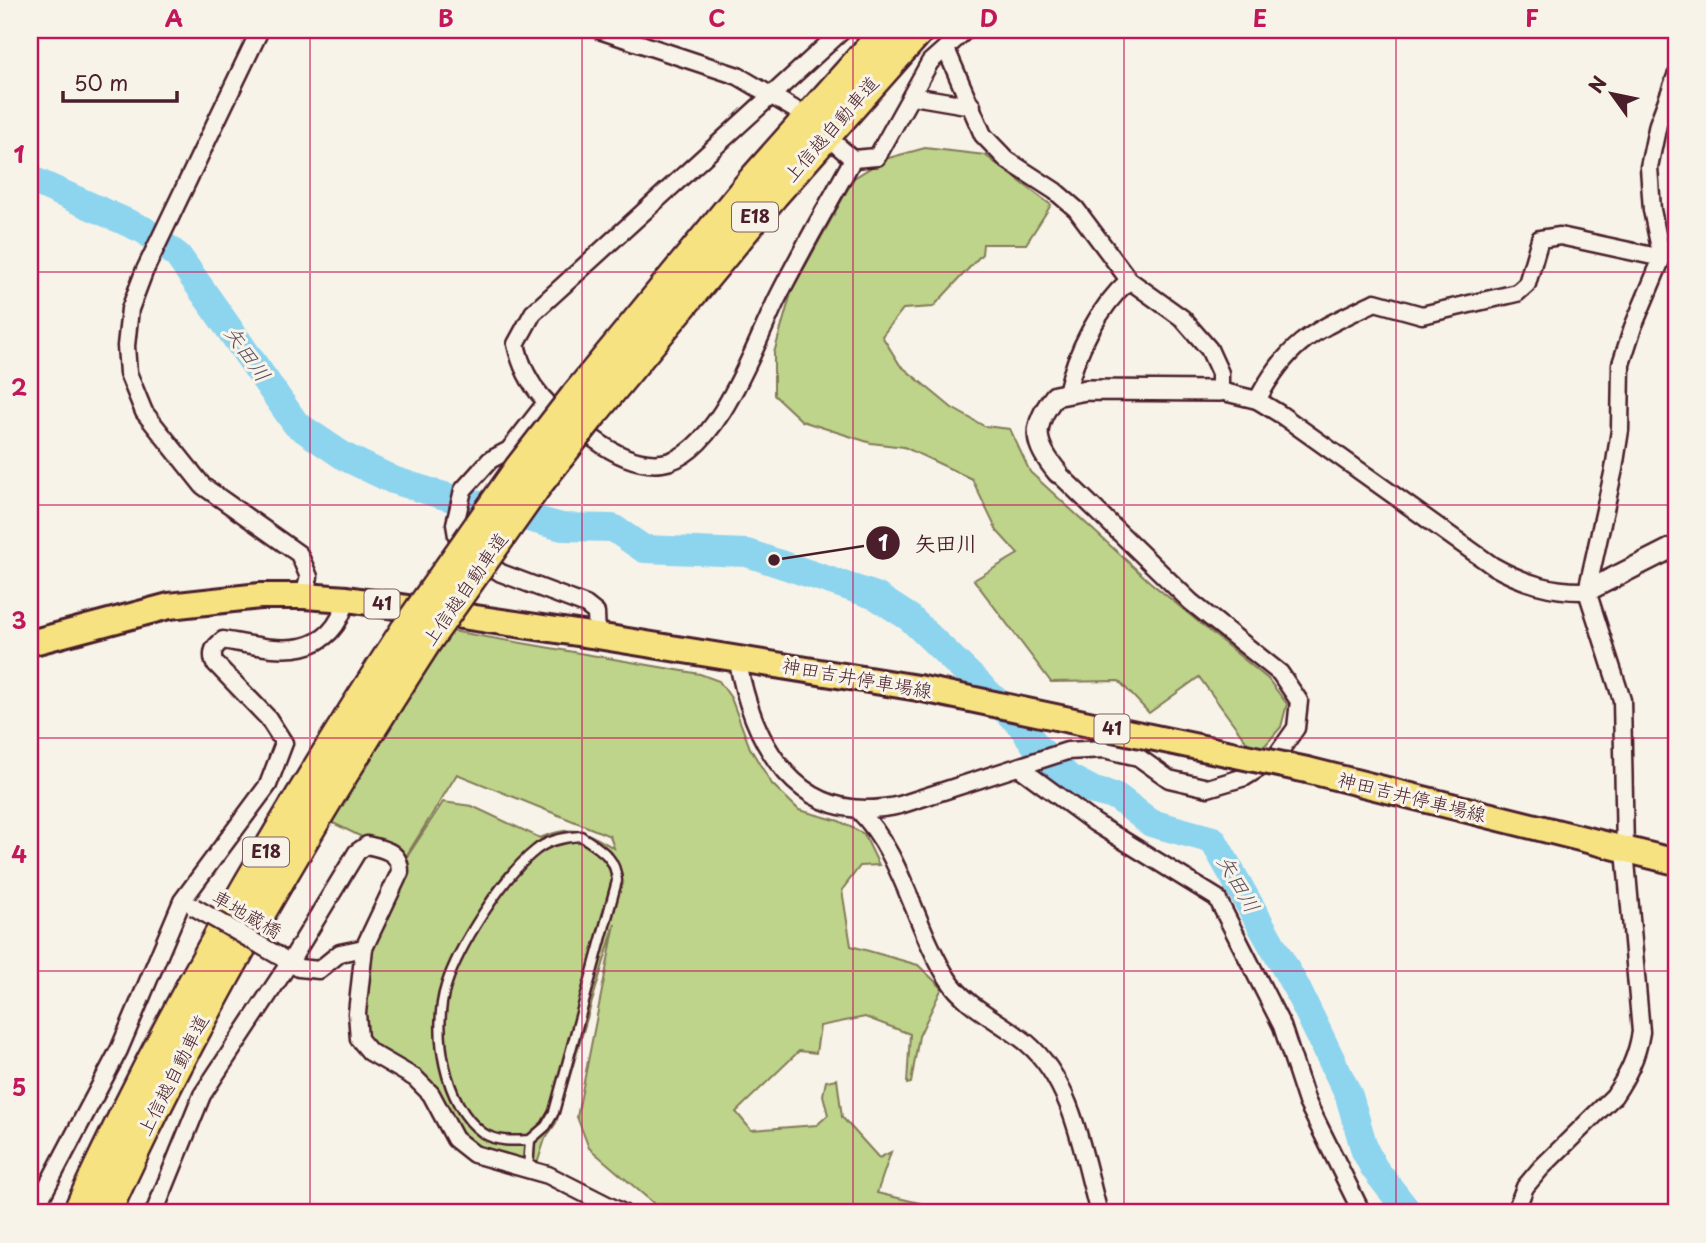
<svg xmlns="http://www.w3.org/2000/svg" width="1706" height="1243" font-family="'Playpen Sans','Klee One',sans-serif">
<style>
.green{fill:#bdd48a;stroke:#847a5a;stroke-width:2}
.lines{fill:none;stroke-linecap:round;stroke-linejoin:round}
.river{stroke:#8dd4ef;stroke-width:28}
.service-casing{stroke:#4a1f2b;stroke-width:13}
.minor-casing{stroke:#4a1f2b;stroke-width:21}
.tertiary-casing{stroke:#4a1f2b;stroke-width:24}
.primary-casing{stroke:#4a1f2b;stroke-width:30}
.motorway-casing{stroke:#4a1f2b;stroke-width:33}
.service{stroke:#f7f3e8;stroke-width:8}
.minor{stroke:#f7f3e8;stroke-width:16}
.tertiary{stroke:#f7f3e8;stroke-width:19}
.primary{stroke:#f7e281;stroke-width:24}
.motorway{stroke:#f7e281;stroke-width:28}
.minor-bridge-casing{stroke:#4a1f2b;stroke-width:21;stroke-linecap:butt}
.primary-bridge-casing{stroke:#4a1f2b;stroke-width:30;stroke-linecap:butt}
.motorway-bridge-casing{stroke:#4a1f2b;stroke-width:33;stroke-linecap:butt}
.minor-bridge{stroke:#f7f3e8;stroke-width:16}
.primary-bridge{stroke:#f7e281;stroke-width:24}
.motorway-bridge{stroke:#f7e281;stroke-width:28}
.grid{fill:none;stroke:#c2185b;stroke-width:2;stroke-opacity:0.55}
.labels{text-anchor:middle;stroke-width:6;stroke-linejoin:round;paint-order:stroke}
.shield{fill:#f7f3e8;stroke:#7e5f64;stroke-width:2}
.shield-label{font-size:18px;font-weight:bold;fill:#4a1f2b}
.street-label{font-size:19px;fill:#4a1f2b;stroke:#f7f3e8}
.water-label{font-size:21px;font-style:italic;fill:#5b4c5c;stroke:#f7f3e8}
.leader{fill:none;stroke:#4a1f2b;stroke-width:2.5}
.callout-dot{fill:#4a1f2b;stroke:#f7f3e8;stroke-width:2.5}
.mark-label{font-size:21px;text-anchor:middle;font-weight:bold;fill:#fff}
.callout-label{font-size:21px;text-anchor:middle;font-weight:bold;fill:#4a1f2b;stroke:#f7f3e8;stroke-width:6;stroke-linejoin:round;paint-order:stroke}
.neatline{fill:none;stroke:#c2185b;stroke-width:2.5}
.grid-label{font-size:23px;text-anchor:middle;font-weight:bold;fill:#c2185b}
</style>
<rect width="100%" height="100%" fill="#f7f3e8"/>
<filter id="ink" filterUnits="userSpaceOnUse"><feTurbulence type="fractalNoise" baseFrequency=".0143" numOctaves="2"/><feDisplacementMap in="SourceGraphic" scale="14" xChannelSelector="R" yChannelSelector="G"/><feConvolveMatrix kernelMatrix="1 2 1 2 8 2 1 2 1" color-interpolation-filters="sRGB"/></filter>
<g filter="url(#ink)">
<g class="green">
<polygon points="925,148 985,155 1051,205 1026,244 983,244 982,254 933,307 903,309 882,336 900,365 952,408 984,426 1010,429 1030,472 1150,582 1268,679 1287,704 1281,727 1262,749 1249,745 1199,677 1149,713 1119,681 1051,682 974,580 1018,554 997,531 972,479 904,447 871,443 802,421 774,395 774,353 792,290 854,178 885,159"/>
<path d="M446 630 700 674 719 681 731 698 750 748 772 784 799 810 839 821 864 834 879 865 860 866 842 890 851 946 918 965 942 988 919 1036 911 1083 907 1084 910 1034 865 1017 820 1026 816 1053 799 1051 736 1112 751 1130 817 1125 828 1115 823 1095 826 1081 837 1079 842 1117 879 1158 891 1152 877 1193 962 1213H665L589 1148 577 1117 615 924 556 1123 545 1139 536 1167 476 1151 458 1137 435 1093 372 1045 364 1035 363 1017 368 949 403 863 443 802 472 806 540 838C574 823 585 832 614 848L610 836 457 774 405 858 331 822Z"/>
</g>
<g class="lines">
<polyline class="river" points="30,179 144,230 178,256 296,424 345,457 393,480 441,495 562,527 613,528 644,549 747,553 876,596 910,618 1021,725 1036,746 1069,778 1094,791 1117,797 1151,823 1213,840 1297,989 1349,1096 1365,1151 1374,1168 1409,1213"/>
<defs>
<g id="service">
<path d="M581 836C600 849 616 857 617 881L554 1112 546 1126 530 1140C514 1141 496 1142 483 1133 444 1106 432 1029 446 986 458 947 504 875 536 850 548 840 566 837 581 836Z"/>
<polyline points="528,1169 530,1140"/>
</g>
<g id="minor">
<polyline points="260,30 144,272 130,309 126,346 128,373 144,412 203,486 299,554 309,577 304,596"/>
<polyline points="599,30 738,76 794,109"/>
<path d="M843 30 533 313 516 344C527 394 555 411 594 439 613 453 637 466 662 463 717 456 756 342 777 299 801 251 828 205 853 159"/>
<path d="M946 49 983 135 1007 160 1055 191 1076 209 1129 280 1182 318 1209 349 1220 373V391L1257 400 1280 414 1493 566C1523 583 1552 592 1587 591"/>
<polyline points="913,96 972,106"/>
<polyline points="838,146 853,159 877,157 930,62 966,30"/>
<path d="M1067 392C1076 352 1098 308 1129 280"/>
<path d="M1257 400C1291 338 1314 332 1375 302L1422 315 1517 293 1527 284 1540 239 1560 236 1662 258"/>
<polyline points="545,404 509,450 490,460 463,490 455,524 457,536 465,549 501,573 586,605 596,613 597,636"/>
<path d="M737 657C752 743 797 829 900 805L1067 751 1104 749 1138 757 1169 779 1208 788 1245 777 1274 759 1296 728 1299 701 1280 673 1191 602 1058 473"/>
<polyline points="1020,768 1095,823 1217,898 1282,1026 1307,1102 1362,1213"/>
<path d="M858 810C902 852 915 928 948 979 966 1007 1002 1022 1027 1043 1074 1083 1083 1157 1099 1213"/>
<polyline points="282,958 299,968 319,970 340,953 364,948"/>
<path d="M33 1213 119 1050 182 901 268 785 284 743 268 718 214 662C211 651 214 647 223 640 274 649 329 665 347 599"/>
<path d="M154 1213 202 1095 290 962 357 852 367 845C385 849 400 852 400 872L364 948 357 1013 359 1039 370 1052 415 1078 431 1094 455 1139 474 1154 548 1175 623 1213"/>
<path d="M1515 1213 1525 1187 1541 1168 1614 1096C1628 1075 1637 1057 1641 1032L1625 850 1622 700 1587 591 1614 469 1620 430 1621 364 1633 327 1662 258 1652 210 1649 167 1658 124 1676 76"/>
</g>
<g id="tertiary">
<path d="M1058 473C1033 443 1031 427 1055 396L1086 390 1220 391"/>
<polyline points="1587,591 1676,546"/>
</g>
<g id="primary">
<polyline points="30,643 169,606 260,596 304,596 347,599 597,636 918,688"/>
<polyline points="1307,770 1676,862"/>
</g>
<g id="motorway">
<polyline points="575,396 755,177 886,30"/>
<polyline points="596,410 774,195 920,30"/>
<path d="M77 1213C170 1010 282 817 405 630"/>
<path d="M106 1213C197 1013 309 825 428 640"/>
</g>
</defs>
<use href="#service" class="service-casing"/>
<use href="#minor" class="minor-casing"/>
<use href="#tertiary" class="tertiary-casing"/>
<use href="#primary" class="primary-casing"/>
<use href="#motorway" class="motorway-casing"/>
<use href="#service" class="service"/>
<use href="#minor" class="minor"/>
<use href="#tertiary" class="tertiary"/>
<use href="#primary" class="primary"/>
<use href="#motorway" class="motorway"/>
<defs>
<polyline id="minor-bridge" points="194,907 279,956"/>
<polyline id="primary-bridge" points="918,688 1307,770"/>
<g id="motorway-bridge">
<polyline points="405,630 519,468 575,396"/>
<polyline points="428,640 539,483 596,410"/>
</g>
</defs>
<use href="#minor-bridge" class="minor-bridge-casing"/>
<use href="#primary-bridge" class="primary-bridge-casing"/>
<use href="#motorway-bridge" class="motorway-bridge-casing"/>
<use href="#minor-bridge" class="minor-bridge"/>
<use href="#primary-bridge" class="primary-bridge"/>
<use href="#motorway-bridge" class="motorway-bridge"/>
</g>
</g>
<path class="grid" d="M310 30V1213M582 30V1213M853 30V1213M1124 30V1213M1396 30V1213M30 272H1676M30 505H1676M30 738H1676M30 971H1676"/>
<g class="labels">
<g class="shield">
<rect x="732" y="202.5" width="46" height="29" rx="5"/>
<rect x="364.5" y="589.5" width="35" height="29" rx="5"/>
<rect x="1094.5" y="714.5" width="35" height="29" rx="5"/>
<rect x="243" y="837.5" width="46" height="29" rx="5"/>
</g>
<g class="shield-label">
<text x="755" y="223">E18</text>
<text x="382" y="610">41</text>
<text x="1112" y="735">41</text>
<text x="266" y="858">E18</text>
</g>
<g class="street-label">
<text transform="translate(831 129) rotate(-49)" y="7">上信越自動車道</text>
<text transform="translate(465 589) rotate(-55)" y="7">上信越自動車道</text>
<text transform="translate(857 678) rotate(10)" y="7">神田吉井停車場線</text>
<text transform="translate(1412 797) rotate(14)" y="7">神田吉井停車場線</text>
<text transform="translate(247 914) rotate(30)" y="7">車地蔵橋</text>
<text transform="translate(173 1075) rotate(-63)" y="7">上信越自動車道</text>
</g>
<g class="water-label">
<text transform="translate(247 354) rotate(55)" y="7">矢田川</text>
<text transform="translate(1238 884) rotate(60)" y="7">矢田川</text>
</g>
</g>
<path class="leader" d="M774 560L883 543"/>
<g class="callout-dot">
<circle cx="774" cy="560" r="7"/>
<circle cx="883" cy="543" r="18"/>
</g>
<g class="mark-label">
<text x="883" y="551">1</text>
</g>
<g class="callout-label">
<text x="946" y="551">矢田川</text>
</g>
<rect width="1706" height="1243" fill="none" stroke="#f7f3e8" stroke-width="77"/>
<g transform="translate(1612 94) rotate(303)" stroke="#f7f3e8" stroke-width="5" paint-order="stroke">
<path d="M0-5L12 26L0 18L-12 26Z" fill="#4a1f2b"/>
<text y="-10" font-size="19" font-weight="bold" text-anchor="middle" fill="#4a1f2b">N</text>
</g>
<path d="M63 91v10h114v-10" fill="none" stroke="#4a1f2b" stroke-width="3.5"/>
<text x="74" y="91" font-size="21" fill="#4a1f2b" stroke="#f7f3e8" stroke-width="5" paint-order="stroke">50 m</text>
<rect x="38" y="38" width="1630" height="1166" class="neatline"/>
<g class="grid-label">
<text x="174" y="27">A</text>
<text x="446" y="27">B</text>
<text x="717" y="27">C</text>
<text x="989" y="27">D</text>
<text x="1260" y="27">E</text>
<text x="1532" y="27">F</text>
<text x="19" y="163">1</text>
<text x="19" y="396">2</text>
<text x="19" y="629">3</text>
<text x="19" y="863">4</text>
<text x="19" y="1096">5</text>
</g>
</svg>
